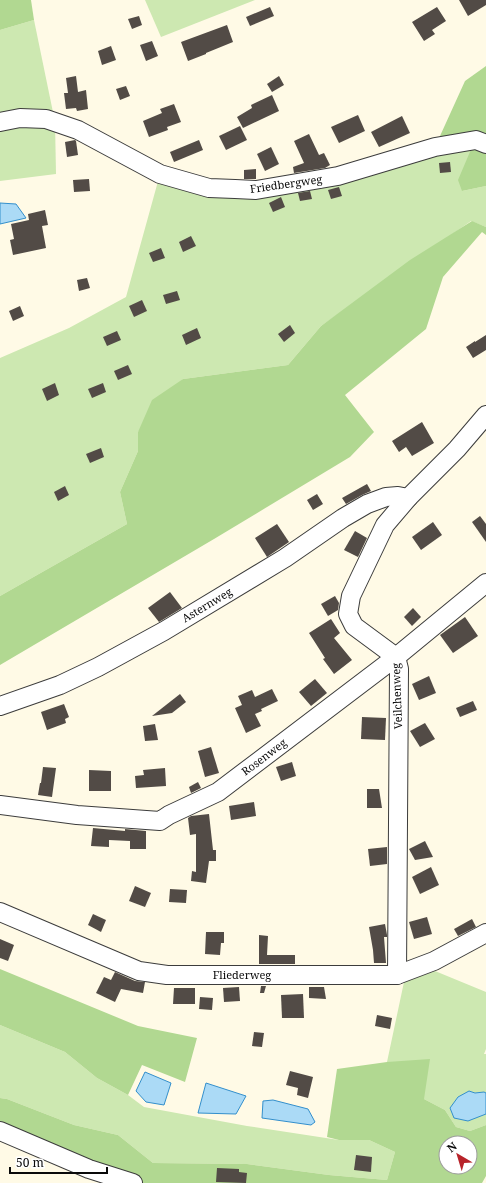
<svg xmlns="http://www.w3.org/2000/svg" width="486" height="1183" font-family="'Noto Serif',serif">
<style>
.green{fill:#cde8b1}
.forest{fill:#b1d891;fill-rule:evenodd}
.water{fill:#abdaf6;stroke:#338fcc}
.building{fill:#524b46}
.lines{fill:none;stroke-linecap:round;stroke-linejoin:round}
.minor-casing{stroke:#3c3c3c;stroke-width:20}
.minor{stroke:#fff;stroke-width:18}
.labels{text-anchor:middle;stroke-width:4;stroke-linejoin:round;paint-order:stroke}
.street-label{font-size:11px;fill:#090909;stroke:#fff}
</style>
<rect width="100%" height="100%" fill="#fffae6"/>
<g class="green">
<polygon points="145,0 255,0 161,37"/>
<polygon points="34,20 55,122 56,174 0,181 0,30"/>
<polygon points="476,140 462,191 486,186 486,227 471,221 321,326 288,365 183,379 138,432 138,451 120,492 127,524 0,596 0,358 69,328 126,297 160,174 235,189"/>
<polygon points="435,971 486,992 486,1049 484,1054 486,1054 486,1125 470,1131 456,1127 445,1110 424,1099 387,1062 404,982"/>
<polygon points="0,1025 65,1052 97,1078 128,1095 144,1107 247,1126 339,1140 369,1140 395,1152 387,1180 329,1175 247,1164 153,1163 118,1135 74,1125 7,1099 0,1098"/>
</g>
<g class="forest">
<polygon points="0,0 31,0 34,20 0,30"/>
<polygon points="486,66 486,186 462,191 458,180 475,140 435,147 465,81"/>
<polygon points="472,221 486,227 486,235 482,232 443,277 426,329 345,395 374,432 350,457 214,539 0,665 0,596 127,524 120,492 138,451 138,432 152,400 183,379 288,365 321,326 410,260"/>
<polygon points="0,969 138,1026 197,1038 185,1082 142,1065 128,1095 97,1078 65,1052 0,1025"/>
<path d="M430 1059 424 1099 445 1110 456 1127 470 1131 486 1125V1176L482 1183H133L0 1131V1098L7 1099 74 1125 118 1135 153 1163 247 1164 329 1175 387 1180 395 1152 369 1140H339L327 1137 337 1069 387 1062ZM446 1143H470V1167H446Z"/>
</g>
<g class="water">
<polygon points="0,203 16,204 26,218 0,224"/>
<polygon points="145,1072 171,1083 164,1105 146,1102 136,1091"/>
<polygon points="206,1083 246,1096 236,1114 198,1113"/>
<polygon points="469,1091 475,1093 484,1092 486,1093 486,1114 468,1121 454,1118 450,1108 458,1097"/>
<polygon points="273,1100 308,1109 315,1122 311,1125 262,1118 263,1101"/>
</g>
<g class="building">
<polygon points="459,0 486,0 486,5 468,16"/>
<polygon points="270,7 274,16 250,26 246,17"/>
<polygon points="437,7 446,21 432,30 435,34 424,41 412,22"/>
<polygon points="139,16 142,25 132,29 128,19"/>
<polygon points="227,25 233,42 206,53 206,54 188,61 181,42"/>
<polygon points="152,41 158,56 146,61 140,45"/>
<polygon points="111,46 116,60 102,65 98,51"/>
<polygon points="76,76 78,92 86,90 88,109 77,111 76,108 66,109 64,93 68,93 66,78"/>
<polygon points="279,76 284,85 272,92 267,84"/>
<polygon points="126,86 130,96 120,100 116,89"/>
<polygon points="272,95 279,111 243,128 237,117 252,108 251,105"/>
<polygon points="174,104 181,122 167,127 168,130 149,137 143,121 162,113 160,109"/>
<polygon points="358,115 365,131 339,143 331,127"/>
<polygon points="402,116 410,133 379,147 371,132"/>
<polygon points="240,126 247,140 226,150 219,136"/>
<polygon points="309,134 319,155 324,153 330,165 325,168 294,173 293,167 304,163 294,141"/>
<polygon points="75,140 76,141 78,155 67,157 65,142"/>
<polygon points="199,140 203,150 174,162 170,152"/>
<polygon points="271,147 279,164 265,171 257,154"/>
<polygon points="450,162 451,172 440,173 439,163"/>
<polygon points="256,169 256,179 244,179 244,170"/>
<polygon points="89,179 90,191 74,192 73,180"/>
<polygon points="339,187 342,196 331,199 328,190"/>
<polygon points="310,191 312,199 300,201 298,193"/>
<polygon points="281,197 285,207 273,212 269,203"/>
<polygon points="45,210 48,225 42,226 46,248 13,255 10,240 14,239 11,224 29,220 28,214"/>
<polygon points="191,236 196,246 183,252 179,242"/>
<polygon points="161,248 165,258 153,262 149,253"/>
<polygon points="87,278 90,288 79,291 77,280"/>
<polygon points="177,291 180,300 166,304 163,295"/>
<polygon points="142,300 147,311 134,317 129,306"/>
<polygon points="20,306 24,316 13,321 9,311"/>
<polygon points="290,325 295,333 284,342 278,334"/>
<polygon points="197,328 201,338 186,345 182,335"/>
<polygon points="117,331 121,340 107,346 103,337"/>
<polygon points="486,335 486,350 473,358 466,347 475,341 475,342"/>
<polygon points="128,365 132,374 118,380 114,371"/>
<polygon points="55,383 59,395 47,401 42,389"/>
<polygon points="103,383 106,392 92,398 88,389"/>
<polygon points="422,422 434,443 412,456 406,447 399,452 392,441"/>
<polygon points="101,448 104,457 90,463 86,454"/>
<polygon points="367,484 371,491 362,495 346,504 342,498"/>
<polygon points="65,486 69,495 58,501 54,492"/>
<polygon points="317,494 323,504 313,510 307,500"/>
<polygon points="480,516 486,524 486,542 472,522"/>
<polygon points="433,522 442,535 421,550 412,537"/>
<polygon points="277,524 289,542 267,557 255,538"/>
<polygon points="355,531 367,538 358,557 344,550"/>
<polygon points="170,592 182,608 159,622 148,608"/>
<polygon points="335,596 339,603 338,610 328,616 321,604"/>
<polygon points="413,608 421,617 412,626 404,617"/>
<polygon points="465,617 478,636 453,653 440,635"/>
<polygon points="331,619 340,633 334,638 352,660 334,674 323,659 325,658 309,633"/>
<polygon points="429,676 436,693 419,700 412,684"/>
<polygon points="315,679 327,693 311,706 299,692"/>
<polygon points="272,689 278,701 261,709 262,711 255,714 261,726 246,733 235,708 242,705 238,696 252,690 255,697"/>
<polygon points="180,694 186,702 172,713 152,716"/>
<polygon points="473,701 477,710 460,717 456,708"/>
<polygon points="64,704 69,717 65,719 66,723 47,730 41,712"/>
<polygon points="362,717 386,718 385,740 361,739"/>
<polygon points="425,723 435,739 420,747 410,731"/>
<polygon points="155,724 158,740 145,741 143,726"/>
<polygon points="211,747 219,773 205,777 198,751"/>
<polygon points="292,762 296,776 281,781 276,767"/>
<polygon points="43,767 56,768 52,797 38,795 40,783 41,783"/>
<polygon points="165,768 166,786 136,788 135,776 144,775 143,770"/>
<polygon points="89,770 111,771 111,791 89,791"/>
<polygon points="198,782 201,788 191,793 189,787"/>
<polygon points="367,789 379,789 382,808 367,808"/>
<polygon points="254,802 256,816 231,820 229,806"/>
<polygon points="209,814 213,850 216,850 216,861 209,861 206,883 191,881 192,871 196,872 196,834 190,835 188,818 191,816"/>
<polygon points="93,828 125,831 125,829 146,831 146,849 130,849 130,841 109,840 109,847 91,846"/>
<polygon points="425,841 433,857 415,860 409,849"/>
<polygon points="387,847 387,864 370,866 368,849"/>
<polygon points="431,867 439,885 420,894 412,877"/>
<polygon points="135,886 151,893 145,907 129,901"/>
<polygon points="170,889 187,890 186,903 169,902"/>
<polygon points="93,914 106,920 101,932 88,925"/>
<polygon points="427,917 432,934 414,939 409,922"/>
<polygon points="472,919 476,927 458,936 454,929"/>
<polygon points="385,924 387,935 387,937 384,937 386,963 374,963 373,950 369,927"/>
<polygon points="206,932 224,932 224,943 221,943 220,955 205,954"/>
<polygon points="259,935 268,936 267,955 295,955 295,964 259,964"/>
<polygon points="0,939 14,945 8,961 0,958"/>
<polygon points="115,972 135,981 145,982 143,993 121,989 115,1002 96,993 104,977 111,980"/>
<polygon points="261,986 266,986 264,993 260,993"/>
<polygon points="239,987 240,1001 224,1002 223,988"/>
<polygon points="309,987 324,987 326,999 309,998"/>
<polygon points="174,988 195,988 195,1004 173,1004"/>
<polygon points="303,994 304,1018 282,1018 281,995"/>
<polygon points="200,997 213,998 212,1010 199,1009"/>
<polygon points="377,1015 392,1018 390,1029 375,1026"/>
<polygon points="254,1032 264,1033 262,1047 252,1046"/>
<polygon points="290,1071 313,1077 308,1098 297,1095 298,1088 286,1085"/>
<polygon points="356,1155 372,1157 371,1172 354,1170"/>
<polygon points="217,1168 239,1169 239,1172 247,1173 246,1183 216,1182"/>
</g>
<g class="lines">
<defs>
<g id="minor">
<polyline points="0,122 20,118 46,119 78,130 160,174 209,188 235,189 256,190 338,176 435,147 476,140 486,144"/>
<polyline points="0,706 60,685 98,667 164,631 285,558 343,518 367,504 386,497 398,496 408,498"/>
<polyline points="0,805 77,815 160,821 169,815 218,792 396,657 486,583"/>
<polyline points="0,912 139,971 167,975 397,975 434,961 486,933"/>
<polyline points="397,975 399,669 396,657 354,626 348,614 351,596 385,525 408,498 457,449 486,415"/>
<polyline points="0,1131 89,1169 133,1183"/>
</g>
</defs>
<use href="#minor" class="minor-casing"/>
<use href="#minor" class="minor"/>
</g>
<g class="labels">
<g class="street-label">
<text transform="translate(286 184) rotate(-8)" y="4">Friedbergweg</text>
<text transform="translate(207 605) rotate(-31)" y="4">Asternweg</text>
<text transform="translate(397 696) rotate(-92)" y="4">Veilchenweg</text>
<text transform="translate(264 757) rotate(-37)" y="4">Rosenweg</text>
<text x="242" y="979">Fliederweg</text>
</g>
</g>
<g transform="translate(458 1155) rotate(322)"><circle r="19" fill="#ffffff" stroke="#9d9d9d"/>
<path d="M0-3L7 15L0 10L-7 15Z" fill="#b8232a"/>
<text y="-6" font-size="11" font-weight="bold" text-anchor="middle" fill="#090909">N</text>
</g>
<path d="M10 1167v6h97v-6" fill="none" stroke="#090909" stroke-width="2"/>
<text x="16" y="1167" font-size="12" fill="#090909" stroke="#ffffff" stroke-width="3" paint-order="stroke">50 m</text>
</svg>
